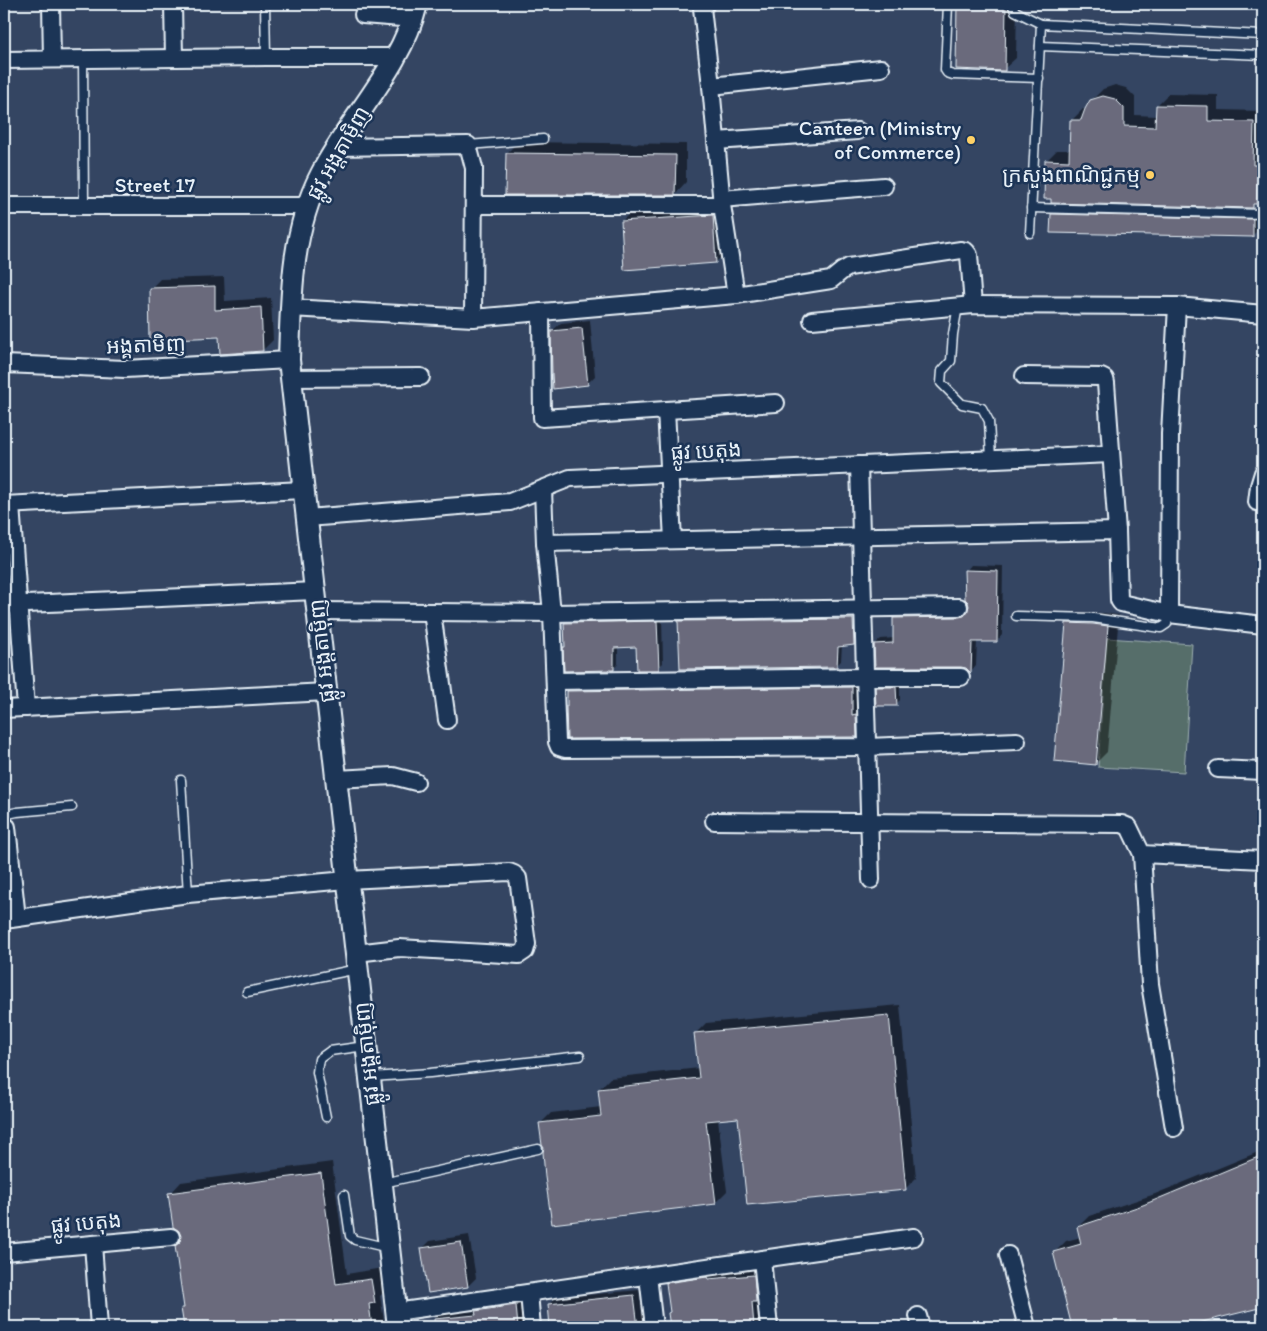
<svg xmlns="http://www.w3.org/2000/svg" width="1267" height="1331" font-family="Itim,'Noto Sans Khmer',sans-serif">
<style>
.green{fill:#566e6a;stroke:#9fb0b1}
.shadow{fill:#0007}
.building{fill:#6a6a7b;stroke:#e8f1f8}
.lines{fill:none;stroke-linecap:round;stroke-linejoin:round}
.service-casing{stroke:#e8f1f8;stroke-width:11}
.minor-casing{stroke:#e8f1f8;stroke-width:20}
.tertiary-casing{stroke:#e8f1f8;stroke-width:24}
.service{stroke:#1d3557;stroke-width:8}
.minor{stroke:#1d3557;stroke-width:16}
.tertiary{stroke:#1d3557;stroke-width:20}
.poi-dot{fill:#ffd166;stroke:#1d3557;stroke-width:2}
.labels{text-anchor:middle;stroke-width:5;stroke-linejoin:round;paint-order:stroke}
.poi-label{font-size:21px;fill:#e8f1f8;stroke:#1d3557;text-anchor:end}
.street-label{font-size:21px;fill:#e8f1f8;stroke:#1d3557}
</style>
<rect width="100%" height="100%" fill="#344562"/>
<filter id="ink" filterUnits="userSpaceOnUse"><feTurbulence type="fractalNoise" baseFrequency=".02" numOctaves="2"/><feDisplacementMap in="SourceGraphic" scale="10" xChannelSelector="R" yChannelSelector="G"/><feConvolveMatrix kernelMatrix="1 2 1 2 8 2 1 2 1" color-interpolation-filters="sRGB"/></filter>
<g filter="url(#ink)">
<polygon class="green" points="1107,638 1192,644 1184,772 1098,767"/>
<g class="shadow">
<polygon points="958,4 1017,4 1016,58 1004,69 957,68"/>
<polygon points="1115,85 1126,88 1135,97 1135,115 1157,116 1157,105 1168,94 1218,95 1218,110 1263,111 1263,196 1251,208 1263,209 1263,225 1252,236 1052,215 1065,202 1046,161 1057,150 1071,150 1072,120 1083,109 1086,109 1091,101 1103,89"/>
<polygon points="518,142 686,144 686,182 675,194 507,153"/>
<polygon points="724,204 727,251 716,262 622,221 633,210"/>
<polygon points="224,277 225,301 271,298 273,340 263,350 220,336 150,289 160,279"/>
<polygon points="590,320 595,376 587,384 552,331 561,323"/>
<polygon points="971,565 1003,566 1002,635 997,641 977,641 976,665 971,671 966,667 875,644 881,639 894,638 894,618 900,613 966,612 969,611 970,607 966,571"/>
<polygon points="1078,612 1104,613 1119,615 1107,752 1096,763 1067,623"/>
<polygon points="858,614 859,639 854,644 842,645 841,661 836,666 679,622 684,617"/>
<polygon points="662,617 663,663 658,668 638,646 618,646 618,664 613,669 565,647 566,646 566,623 571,618"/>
<polygon points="856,683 856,710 861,710 861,731 856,736 568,705 568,691 573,686"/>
<polygon points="881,683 900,683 900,700 896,704 877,688"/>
<polygon points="900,1005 916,1178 905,1189 740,1117 718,1119 727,1191 716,1202 545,1148 540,1124 551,1113 601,1107 599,1089 610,1078 699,1068 695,1034 706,1023"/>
<polygon points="1263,1150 1263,1306 1177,1327 1074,1327 1055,1252 1066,1241 1081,1237 1078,1227 1089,1216 1155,1194"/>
<polygon points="332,1162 347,1274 382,1268 385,1291 380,1296 385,1327 185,1327 182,1309 185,1306 181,1242 182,1235 170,1194 181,1182"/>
<polygon points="469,1235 476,1278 468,1286 422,1249 430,1241"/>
<polygon points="759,1270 761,1295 758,1298 760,1327 672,1327 667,1283 673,1278"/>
<polygon points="639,1290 642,1314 645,1314 645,1327 552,1327 549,1304 555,1298"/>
<polygon points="521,1301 524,1327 434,1327 433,1320 439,1314 477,1311 482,1306"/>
</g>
<g class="building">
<polygon points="957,4 1006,4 1005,71 956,69"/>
<polygon points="1103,96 1115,99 1124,108 1124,126 1155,127 1156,105 1208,106 1208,121 1254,122 1253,165 1258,165 1257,204 1253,204 1253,208 1051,203 1051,199 1044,199 1045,160 1069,161 1070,120 1081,120 1085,109 1090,100"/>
<polygon points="506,153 676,155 675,195 505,195"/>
<polygon points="1051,214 1253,219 1253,237 1050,233"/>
<polygon points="713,215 716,263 624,270 621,221"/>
<polygon points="215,286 215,310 261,307 263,351 220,354 219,337 150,340 149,288"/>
<polygon points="582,328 588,385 553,389 552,374 551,331"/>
<polygon points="964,570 998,571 997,642 972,642 971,673 966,668 961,667 875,667 874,644 893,643 893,618 959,617 964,616 967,612 969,606 968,602 965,599"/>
<polygon points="853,619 854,645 838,647 837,667 680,669 678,621"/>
<polygon points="657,621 659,670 637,670 636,647 614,648 614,670 564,671 563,647 565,647 564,623"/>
<polygon points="1066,623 1093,624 1108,626 1096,765 1054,761"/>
<polygon points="852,687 852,715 856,714 857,737 567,739 566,706 567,706 567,691"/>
<polygon points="875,687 896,687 897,706 876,706"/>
<polygon points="889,1015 906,1190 747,1205 738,1118 706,1121 716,1204 552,1224 545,1177 543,1152 544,1148 542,1145 539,1123 601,1116 598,1089 699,1078 694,1033"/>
<polygon points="1263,1155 1263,1307 1182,1327 1072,1327 1053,1252 1081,1244 1077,1227 1143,1205"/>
<polygon points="321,1173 336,1284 371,1279 375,1303 369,1304 372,1327 184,1327 181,1308 184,1308 175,1246 180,1242 181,1236 179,1231 173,1227 168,1193"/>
<polygon points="461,1242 468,1287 428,1293 421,1248"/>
<polygon points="754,1275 756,1302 752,1302 754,1327 670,1327 668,1313 670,1312 666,1283 707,1277 708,1279"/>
<polygon points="634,1295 638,1327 550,1327 548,1304"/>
<polygon points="516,1305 518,1327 434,1327 434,1319 476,1315 475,1311"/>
</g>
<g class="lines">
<defs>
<g id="service">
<polyline points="265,4 266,57"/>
<polyline points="948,4 945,70 947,73 953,75 1039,78"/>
<polyline points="1012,4 1015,11 1041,24"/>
<polyline points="1040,46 1263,55"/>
<polyline points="83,59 84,206"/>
<polyline points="468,145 543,139"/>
<polyline points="1031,208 1263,214"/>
<polyline points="1030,233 1041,24 1263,35"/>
<polyline points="958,306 953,334 951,361 942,371 941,383 962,404 982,408 989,421 991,459"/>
<polyline points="1016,616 1093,618 1161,628 1167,624 1169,614"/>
<polyline points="181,780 188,894"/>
<polyline points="4,818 8,814 17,812 72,807"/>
<polyline points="247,992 357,969"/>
<polyline points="372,1077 430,1073 580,1056"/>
<polyline points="326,1117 317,1072 319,1059 330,1051 365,1046"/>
<polyline points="383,1183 538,1149"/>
<polyline points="344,1195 350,1236 355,1240 389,1248"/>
</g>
<g id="minor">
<polyline points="51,4 52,59"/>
<polyline points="173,4 174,58"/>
<polyline points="706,4 702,8 711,86 722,205 736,295"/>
<polyline points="363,15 414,19"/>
<polyline points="4,60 266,57 396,57"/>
<polyline points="711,86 881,68"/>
<polyline points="716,141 858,131"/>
<polyline points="336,147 468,145 474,168 473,318"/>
<polyline points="721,199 884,186"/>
<polyline points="474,205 722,205"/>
<polyline points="4,206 307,206"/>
<polyline points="290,308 473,318 736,295 831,280 842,271 849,267 961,250 966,251 969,255 973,305"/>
<polyline points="541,312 542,418 776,403"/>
<polyline points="812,320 973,305 1177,306 1263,314"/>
<polyline points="4,364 125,369 289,360"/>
<polyline points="1024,376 1101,377 1105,379 1106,383 1117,531 1119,600 1121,603 1169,614 1263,625"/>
<polyline points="291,378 421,377"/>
<polyline points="666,410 673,540"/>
<polyline points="859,465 871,880"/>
<polyline points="543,489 545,543 552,613 557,742 559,747 565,749 867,747 1017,741"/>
<polyline points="1257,502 1259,486 1263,473"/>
<polyline points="4,505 303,490"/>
<polyline points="11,505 26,708"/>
<polyline points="307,518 510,502 570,478 1111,454"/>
<polyline points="545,543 1117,531"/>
<polyline points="4,605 315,591"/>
<polyline points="317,611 552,613 959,607"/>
<polyline points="432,612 447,720"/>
<polyline points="1169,614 1170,434 1177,306"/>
<polyline points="555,681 865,677 961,677"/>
<polyline points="4,709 326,692"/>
<polyline points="1218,769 1263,771"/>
<polyline points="336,779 393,776 416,782"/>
<polyline points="714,821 1122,824 1129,827 1142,854 1263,860"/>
<polyline points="4,826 7,827 17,918"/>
<polyline points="1142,854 1150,984 1174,1128"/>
<polyline points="4,920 188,894 347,880 509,872 514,874 518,878 527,944 525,951 519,955 399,948 356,953"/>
<polyline points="93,1244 99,1327"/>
<polyline points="4,1252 171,1237"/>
<polyline points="1008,1255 1027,1327"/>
<polyline points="762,1259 769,1327"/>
<polyline points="648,1276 654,1327"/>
<polyline points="529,1293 532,1327"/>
<polyline points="396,1312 914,1237"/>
<polyline points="918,1316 921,1327"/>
</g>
<path id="tertiary" d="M398 1327 289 360C291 297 291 231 321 174 350 117 402 67 417 4"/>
</defs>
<use href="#service" class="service-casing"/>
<use href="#minor" class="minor-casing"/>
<use href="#tertiary" class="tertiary-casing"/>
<use href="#service" class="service"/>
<use href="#minor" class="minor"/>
<use href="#tertiary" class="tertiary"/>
</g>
</g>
<g class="poi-dot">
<circle cx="971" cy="140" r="5"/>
<circle cx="1150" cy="175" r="5"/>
</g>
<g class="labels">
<g class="poi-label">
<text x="961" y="135">Canteen (Ministry<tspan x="961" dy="24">of Commerce)</tspan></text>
<text x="1140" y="182">ក្រសួងពាណិជ្ជកម្ម</text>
</g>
<g class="street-label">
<text transform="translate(338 153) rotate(-60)" y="7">ផ្លូវ អង្តតាម៉ិញ</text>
<text x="155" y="192">Street 17</text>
<text transform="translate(146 345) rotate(-2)" y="7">អង្គតាមិញ</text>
<text transform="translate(706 451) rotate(-3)" y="7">ផ្លូវ បេតុង</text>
<text transform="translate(322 651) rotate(-96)" y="7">ផ្លូវ អង្តតាម៉ិញ</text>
<text transform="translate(367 1054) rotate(-96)" y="7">ផ្លូវ អង្តតាម៉ិញ</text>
<text transform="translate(86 1223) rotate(-5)" y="7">ផ្លូវ បេតុង</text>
</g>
</g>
<rect width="1267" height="1331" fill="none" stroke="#1d3557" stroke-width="20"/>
<rect x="10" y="10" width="1247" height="1311" fill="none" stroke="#e8f1f8" stroke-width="2" filter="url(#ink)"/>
</svg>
